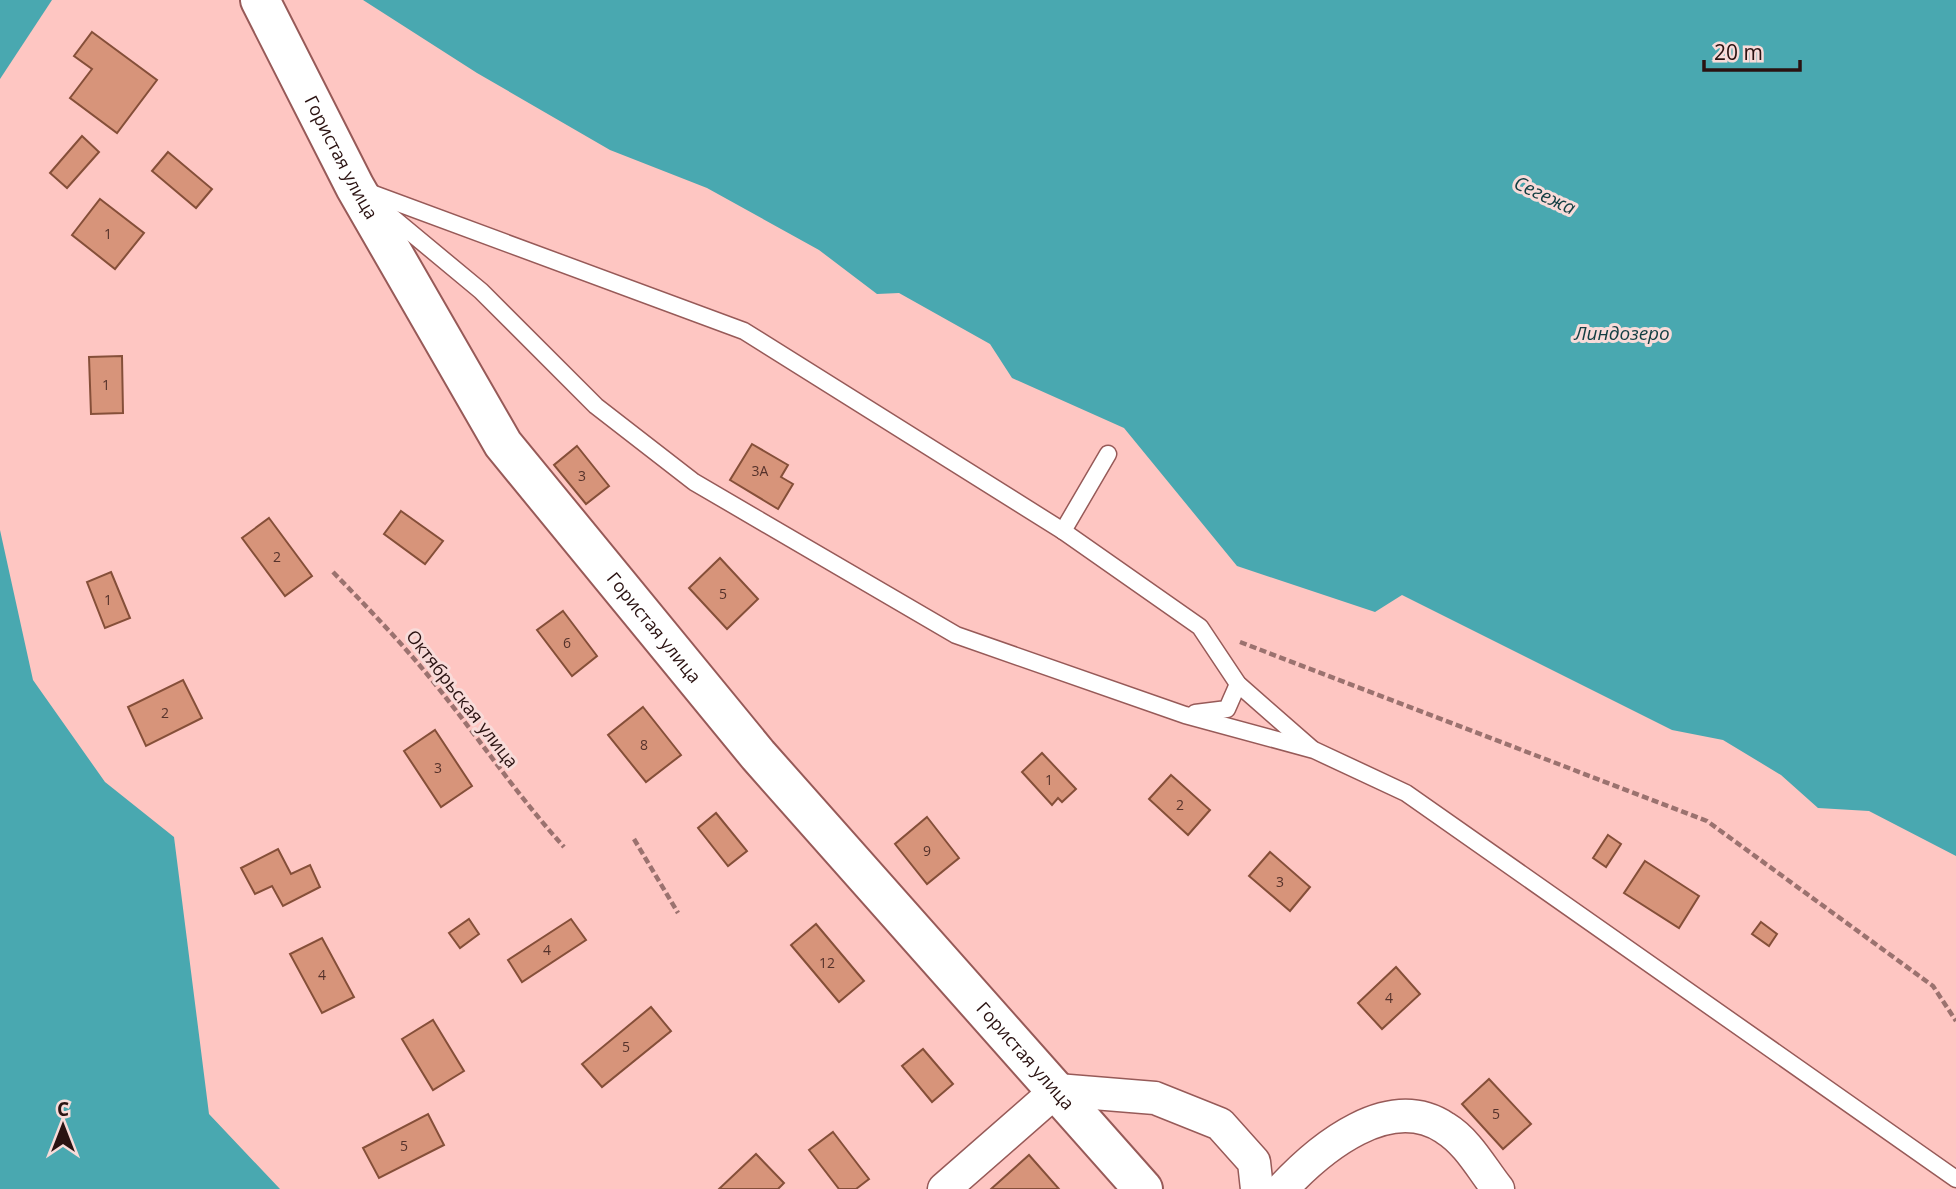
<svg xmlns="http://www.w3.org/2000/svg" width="1956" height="1189" font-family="'Open Sans',sans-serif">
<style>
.water{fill:#49a8b0}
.building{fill:#d7947a;stroke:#854f39;stroke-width:2}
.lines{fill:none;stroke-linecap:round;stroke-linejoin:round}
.lane-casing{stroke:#975a58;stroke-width:19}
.street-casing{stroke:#975a58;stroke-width:35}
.secondary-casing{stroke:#975a58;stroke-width:42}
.path{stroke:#9b726f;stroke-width:4.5;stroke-dasharray:7 3.5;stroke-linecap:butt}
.lane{stroke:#fff;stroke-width:16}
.street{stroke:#fff;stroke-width:32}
.secondary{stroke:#fff;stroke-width:38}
.labels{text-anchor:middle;stroke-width:6;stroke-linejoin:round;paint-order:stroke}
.number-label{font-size:14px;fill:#55322b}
.street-label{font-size:18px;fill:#2a1211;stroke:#f8dbd9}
.water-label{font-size:19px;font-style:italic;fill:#123e42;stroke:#f8dbd9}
</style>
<rect width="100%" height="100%" fill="#fec6c2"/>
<g class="water">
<polygon points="0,0 52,0 0,79"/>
<polygon points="363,0 1956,0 1956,856 1869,811 1818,808 1781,775 1723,740 1672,730 1402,595 1375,612 1237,566 1124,428 1012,378 990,344 899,293 877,294 819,250 707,188 610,150 477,73"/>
<polygon points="0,530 33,680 105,782 174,837 209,1114 280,1189 0,1189"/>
</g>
<g class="building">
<polygon points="92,32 157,80 117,133 70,98 92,69 74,56"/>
<polygon points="82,136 99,152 67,188 50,173"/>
<polygon points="168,152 212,189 196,208 152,171"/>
<polygon points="100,199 144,233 115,269 72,235"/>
<polygon points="122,356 123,413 91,414 89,357"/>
<polygon points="752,444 788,465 781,477 793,484 778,509 730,480"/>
<polygon points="577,446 609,486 586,504 554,465"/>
<polygon points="401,511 443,541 425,564 384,534"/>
<polygon points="269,518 312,576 285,596 242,538"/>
<polygon points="720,558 758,599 727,629 689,588"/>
<polygon points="111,572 130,618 105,628 87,582"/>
<polygon points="563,611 597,656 572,676 537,630"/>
<polygon points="183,680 202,718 146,746 128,707"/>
<polygon points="643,707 681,755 646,782 608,735"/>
<polygon points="435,730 472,786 441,807 404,751"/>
<polygon points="1042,753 1076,789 1062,802 1058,798 1052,805 1022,772"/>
<polygon points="1171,775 1210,810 1188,835 1149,799"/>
<polygon points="716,813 747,851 728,866 698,828"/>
<polygon points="927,817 959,858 927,884 895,844"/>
<polygon points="1608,835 1621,844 1606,867 1593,858"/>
<polygon points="278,849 291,874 310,865 320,887 283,906 272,886 255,894 241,868"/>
<polygon points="1270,852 1310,887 1290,911 1249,876"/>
<polygon points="1645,861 1699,896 1679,928 1624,893"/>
<polygon points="469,919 479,934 460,948 449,933"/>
<polygon points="571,919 586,940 522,982 508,960"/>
<polygon points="1761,922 1777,934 1769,946 1752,934"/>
<polygon points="816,924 864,981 839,1002 791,945"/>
<polygon points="322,938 354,997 322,1013 290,954"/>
<polygon points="1396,967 1420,994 1382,1029 1358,1003"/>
<polygon points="651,1007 671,1031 602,1087 582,1064"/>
<polygon points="433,1020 464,1071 433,1090 402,1039"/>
<polygon points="923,1049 953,1084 932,1102 902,1066"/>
<polygon points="1489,1079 1531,1124 1503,1149 1462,1104"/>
<polygon points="428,1114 444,1145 379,1178 363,1148"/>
<polygon points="833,1132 869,1179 856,1189 839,1189 809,1150"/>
<polygon points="756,1154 784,1183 778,1189 719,1189"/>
<polygon points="1029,1155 1059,1189 991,1189"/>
</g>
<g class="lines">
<defs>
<g id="lane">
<polyline points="363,190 744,331 1063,531 1200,627 1238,684 1311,748"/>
<polyline points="381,208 481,291 596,406 694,482 956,635 1185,715 1314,750 1406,793 1956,1179"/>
<polyline points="1063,531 1108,454"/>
<polyline points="1195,713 1227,709 1238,684"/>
</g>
<g id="street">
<polyline points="944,1189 1057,1090 1155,1098 1220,1124 1254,1162 1257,1189"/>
<path d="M1282 1189C1320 1148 1389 1091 1445 1128 1468 1142 1482 1169 1498 1189"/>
</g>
<g id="secondary">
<path id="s1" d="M260 0 355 187 503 444 758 755 1143 1189"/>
</g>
</defs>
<use href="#lane" class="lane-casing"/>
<use href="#street" class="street-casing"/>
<use href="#secondary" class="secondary-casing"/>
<g class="path">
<path d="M333 572C367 607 400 641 431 679 476 734 516 794 564 847"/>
<polyline points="1240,642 1707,821 1933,986 1956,1021"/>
<polyline points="634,839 678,913"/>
</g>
<use href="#lane" class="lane"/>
<use href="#street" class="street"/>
<use href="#secondary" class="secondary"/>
</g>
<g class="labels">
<g class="number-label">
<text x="108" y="239">1</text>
<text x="106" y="390">1</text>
<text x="760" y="476">3А</text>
<text x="582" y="481">3</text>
<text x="277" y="562">2</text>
<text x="723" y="599">5</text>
<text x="108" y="605">1</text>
<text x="567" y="648">6</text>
<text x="165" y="718">2</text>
<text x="644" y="750">8</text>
<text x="438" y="773">3</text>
<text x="1049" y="785">1</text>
<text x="1180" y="810">2</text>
<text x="927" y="856">9</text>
<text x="1280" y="887">3</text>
<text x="547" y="955">4</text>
<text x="827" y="968">12</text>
<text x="322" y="980">4</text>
<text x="1389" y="1003">4</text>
<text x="626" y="1052">5</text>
<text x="1496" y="1119">5</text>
<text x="404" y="1151">5</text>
</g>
<g class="street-label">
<text dy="6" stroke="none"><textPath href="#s1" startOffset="177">Гористая улица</textPath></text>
<text dy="6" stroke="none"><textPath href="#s1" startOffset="744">Гористая улица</textPath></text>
<text transform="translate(462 699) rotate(52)" y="6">Октябрьская улица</text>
<text dy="6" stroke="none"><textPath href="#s1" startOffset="1311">Гористая улица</textPath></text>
</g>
<g class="water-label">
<text transform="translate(1545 195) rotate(25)" y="7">Сегежа</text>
<text x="1622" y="340">Линдозеро</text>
</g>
</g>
<g transform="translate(63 1126)" stroke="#f8dbd9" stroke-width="5" paint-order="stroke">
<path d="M0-5L12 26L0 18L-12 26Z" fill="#2a1211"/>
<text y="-10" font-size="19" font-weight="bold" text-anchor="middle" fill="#2a1211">С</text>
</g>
<path d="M1704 60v10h96v-10" fill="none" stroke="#2a1211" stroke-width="3.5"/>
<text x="1714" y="60" font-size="21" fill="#2a1211" stroke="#f8dbd9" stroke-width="5" paint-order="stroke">20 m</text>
</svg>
